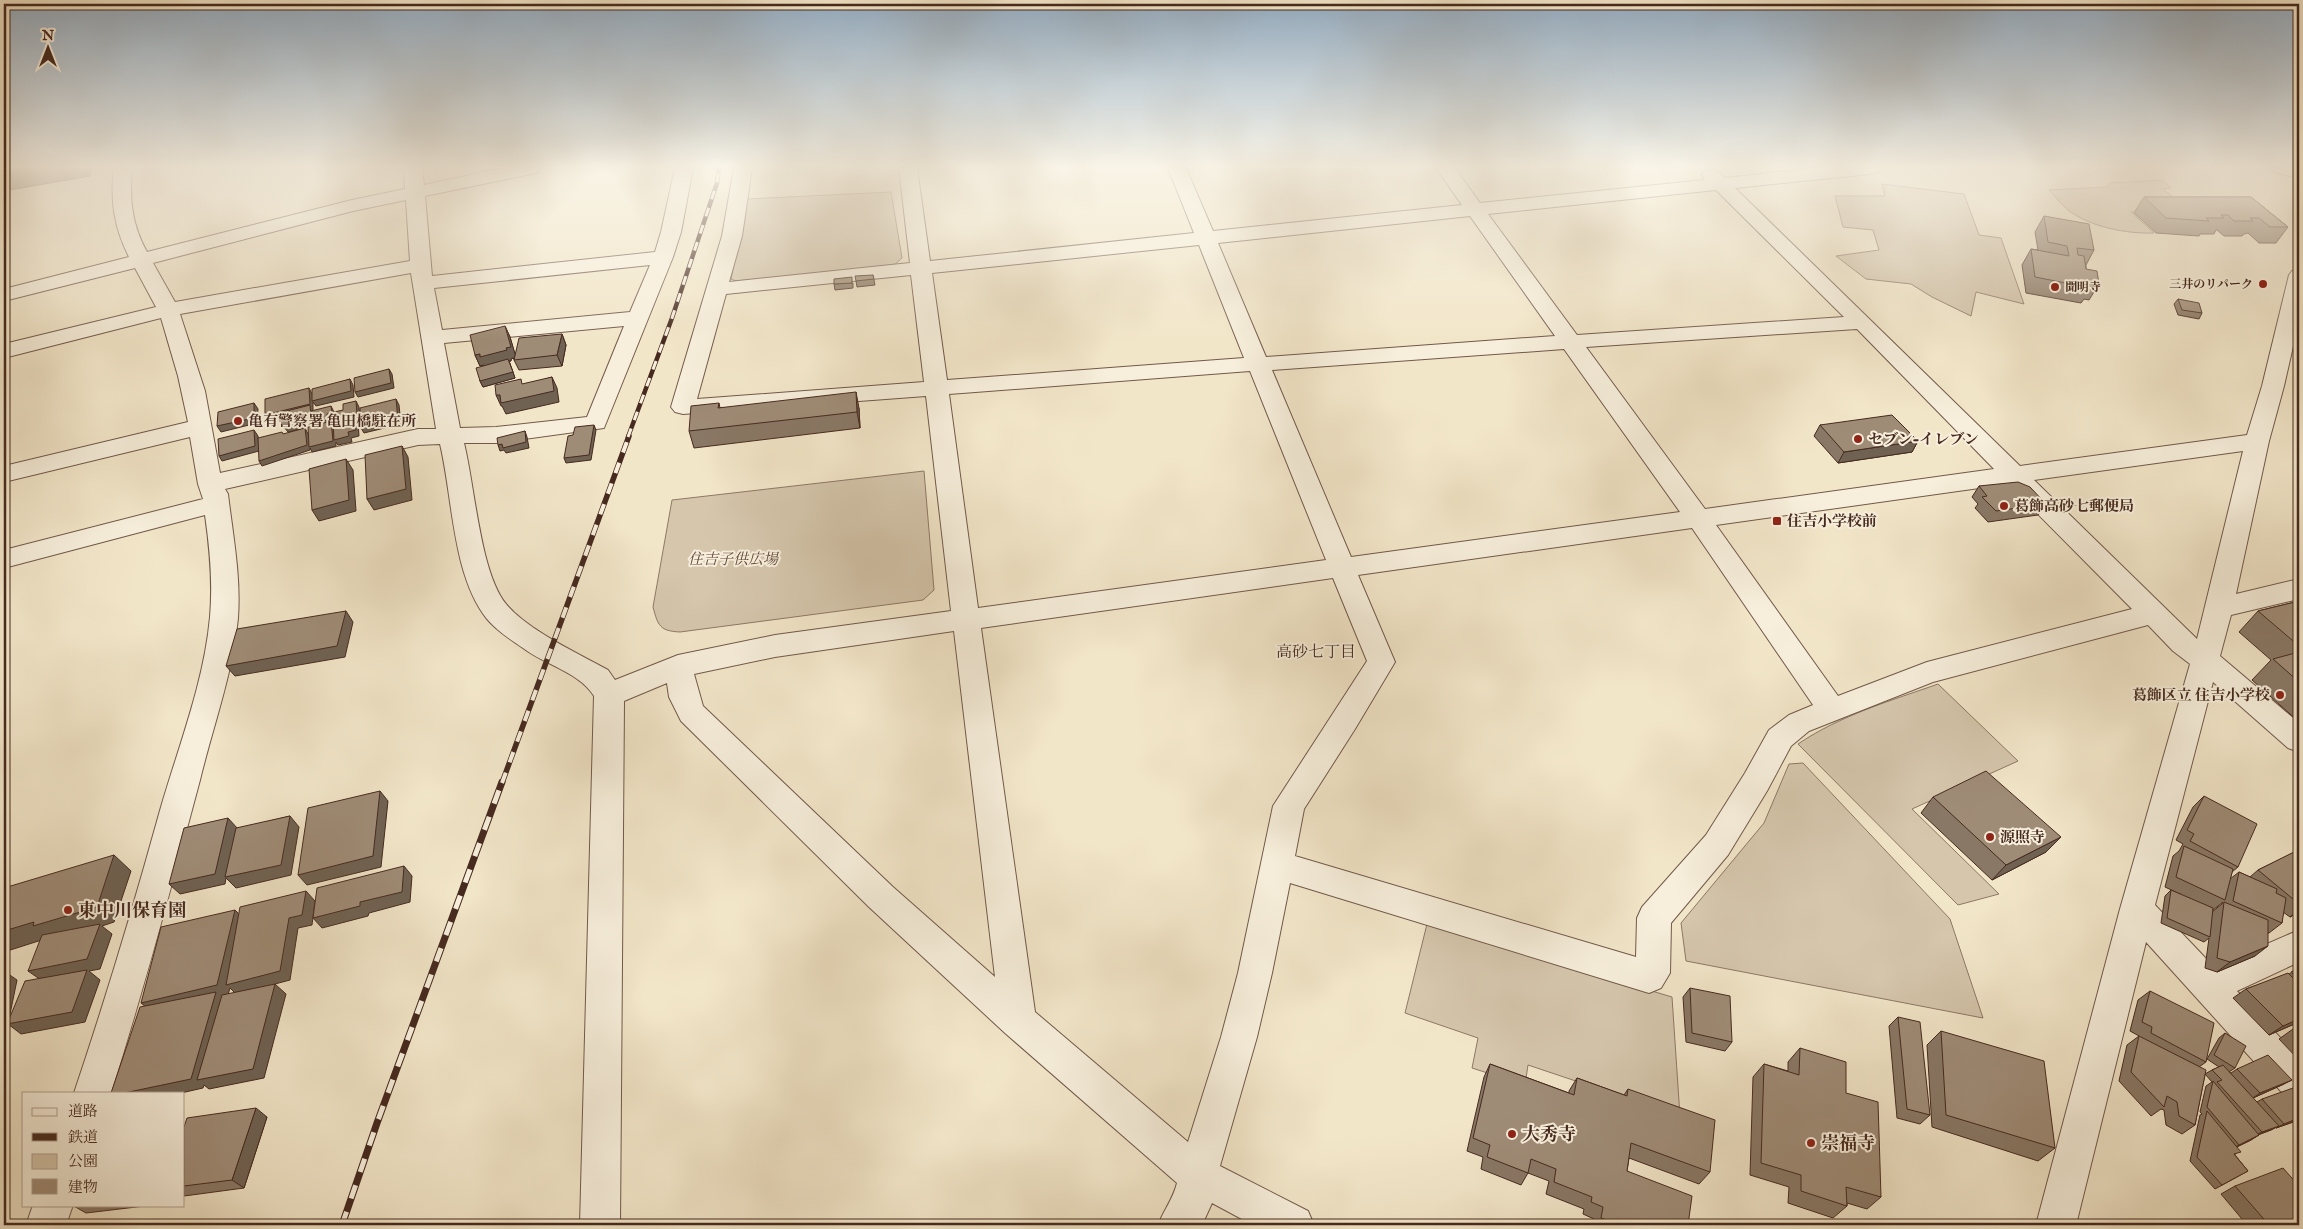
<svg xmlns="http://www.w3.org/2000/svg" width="2303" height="1229" font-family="'IM FELL English','Noto Serif JP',serif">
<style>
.green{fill:#d5c6ac;stroke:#8e7866}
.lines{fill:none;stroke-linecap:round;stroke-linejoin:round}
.minor-casing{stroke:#71594a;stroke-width:2}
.minor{fill:#f7efdc;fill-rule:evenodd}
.rail-far2-casing{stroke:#462a1f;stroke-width:4.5}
.rail-far1-casing{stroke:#462a1f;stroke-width:5.5}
.rail-casing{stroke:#462a1f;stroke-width:7}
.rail-far2{stroke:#f7efdc;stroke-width:3;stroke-dasharray:9;stroke-linecap:butt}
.rail-far1{stroke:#f7efdc;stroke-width:4;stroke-dasharray:11;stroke-linecap:butt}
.rail{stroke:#f7efdc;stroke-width:5;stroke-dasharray:14;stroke-linecap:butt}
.wall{fill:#897866;stroke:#462a1f;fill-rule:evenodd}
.shaded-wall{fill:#6f6253;stroke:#462a1f;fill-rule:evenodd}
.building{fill:#9f8c77;stroke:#462a1f}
.poi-dot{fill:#8f2418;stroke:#f7efdc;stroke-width:2}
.labels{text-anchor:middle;stroke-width:4;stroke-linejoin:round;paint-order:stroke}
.far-poi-label{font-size:12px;font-weight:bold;fill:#462a1f;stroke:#f7efdc;text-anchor:end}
.poi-label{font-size:15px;font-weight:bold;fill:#462a1f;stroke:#f7efdc;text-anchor:start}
.park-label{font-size:15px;font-style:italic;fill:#63493b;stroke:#f7efdc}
.neighbourhood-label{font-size:16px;fill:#462a1f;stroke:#f7efdc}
.near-poi-label{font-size:18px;font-weight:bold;fill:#462a1f;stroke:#f7efdc;text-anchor:start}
</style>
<rect width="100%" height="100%" fill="#f2e6c9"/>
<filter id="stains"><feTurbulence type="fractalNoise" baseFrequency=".004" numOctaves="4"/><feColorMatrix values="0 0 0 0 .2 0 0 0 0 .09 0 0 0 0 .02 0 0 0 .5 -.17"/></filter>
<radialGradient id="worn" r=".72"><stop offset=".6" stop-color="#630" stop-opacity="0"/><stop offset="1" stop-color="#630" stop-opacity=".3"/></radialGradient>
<g class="green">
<path d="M2162 180 2171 188 2163 189 2189 210 2131 212 2154 233C2127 234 2090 227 2068 210 2061 204 2055 196 2049 190L2107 187 2110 183Z"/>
<polygon points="1882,184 1964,194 1979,235 2001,238 2024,304 1976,292 1971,316 1932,297 1911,284 1866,279 1836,256 1879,250 1873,230 1843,227 1835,196 1885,196"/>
<polygon points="891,192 902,258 893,266 736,281 731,279 747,199"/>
<path d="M924 471 934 590 923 600 680 632C660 631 658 626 653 607L672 500Z"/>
<path d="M1938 684 2018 761 1912 809 1999 894 1958 905 1798 744C1841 715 1890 701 1938 684Z"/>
<polygon points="1803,763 1950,919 1983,1018 1686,961 1681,923 1764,823 1789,764"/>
<polygon points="1427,924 1672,997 1680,1116 1528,1065 1525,1085 1472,1068 1478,1038 1405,1013"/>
</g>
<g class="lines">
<defs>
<g id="minor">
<path d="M114 168H132C129 199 132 225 147 252L352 200 405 189 404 168H422L424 185 503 168H540L538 172 531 174 425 196 432 276 655 252 661 232 675 168H693L681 232 673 257 604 428 496 443H464C475 487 480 572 506 604 527 630 579 654 608 670L615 680 678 655 775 635 951 611 926 396 683 414 675 412 671 407 722 236 734 168H752L742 236 729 282 910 263 899 168H917L930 261 1194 233 1168 168H1186L1213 231 1462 205 1436 168H1455L1480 203 1705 180 1702 175 1704 171C1714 169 1718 171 1725 178L1814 168H1880L1878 172 1871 174 1735 188 2020 466 2247 435 2262 386 2289 275 2292 271 2299 269V320L2284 386 2269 441 2236 594 2299 579V599L2231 615 2220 656 2299 723V752L2288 748 2213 682 2155 905 2214 967 2299 930V962L2237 991 2299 1058V1102L2286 1097 2146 942 2076 1225H2036L2120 909 2190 664 2173 651 2148 625 1933 682 1809 731 1791 746 1767 791 1728 855 1671 923 1670 973 1661 988 1649 993 1290 883 1272 973 1257 1037 1220 1166 1308 1211 1314 1225H1253L1212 1203 1202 1225H1158C1164 1210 1173 1199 1177 1183L1005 1033 869 907 681 721 669 697 667 683 624 701 620 1225H580L594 696C579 672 545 665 523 648 511 640 496 630 487 619 452 575 453 498 440 444L418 445 225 489 228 494C233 536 241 576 238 618 233 673 213 726 200 780 172 885 144 989 111 1093H74C105 1001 133 908 159 814 177 750 204 684 210 617 213 582 210 550 205 515L4 568V550L203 499 198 484 190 437 4 482V466L188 422 178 376 161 318 4 358V344L156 307 135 268 4 301V289L129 257C114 227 110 201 114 168ZM1716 190 1844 317 1577 335 1488 214ZM406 200 410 261 175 302 153 263 353 211ZM1470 216 1555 336 1266 357 1218 243ZM1199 245 1244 358 947 380 932 273ZM650 265 630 312 442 330 434 288ZM411 273 436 429H418L220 473 205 391 180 314ZM911 275 924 382 697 399 726 294ZM624 326 587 417 496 427 460 428 444 343ZM1857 329 1994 469 1705 509 1586 347ZM1564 349 1680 512 1351 557 1272 370ZM1250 371 1326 560 978 608 949 394ZM2243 451 2197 639 2034 480ZM2008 484 2132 609 1927 662 1838 696 1716 525ZM1692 528 1813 705 1789 715 1769 730 1745 773 1706 835 1642 907 1637 918 1636 957 1295 856 1304 809 1355 729 1395 662 1358 575ZM1333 578 1367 661 1273 806 1238 973 1221 1037 1188 1142 1035 1012 981 628ZM954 631 995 977 893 887 703 706 694 674 775 657Z"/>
<polygon points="2272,168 2299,168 2299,178 2274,172"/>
<polygon points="33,1205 73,1205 66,1225 26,1225"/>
</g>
</defs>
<use href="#minor" class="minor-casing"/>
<use href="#minor" class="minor"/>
<defs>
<polyline id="rail-far2" points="628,437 672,318 717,183 719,168"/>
<polyline id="rail-far1" points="502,783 629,436"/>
<polyline id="rail" points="342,1225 377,1123 502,782"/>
</defs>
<use href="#rail-far2" class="rail-far2-casing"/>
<use href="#rail-far1" class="rail-far1-casing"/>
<use href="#rail" class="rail-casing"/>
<use href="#rail-far2" class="rail-far2"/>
<use href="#rail-far1" class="rail-far1"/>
<use href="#rail" class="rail"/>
</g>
<g class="wall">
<polygon points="2144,197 2251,197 2288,227 2276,243 2259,243 2248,233 2244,234 2242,236 2224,236 2217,230 2216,230 2214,234 2200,234 2199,236 2156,233 2134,213"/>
<polygon points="2044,216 2094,250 2086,265 2086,269 2099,284 2089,300 2084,299 2081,303 2026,293 2022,265 2031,249 2038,250 2035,232"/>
<polygon points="873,275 875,285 857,287 856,281"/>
<polygon points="853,283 853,288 835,290 834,284"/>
<polygon points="2178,299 2202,313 2199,319 2178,315 2174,304"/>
<polygon points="505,326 510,337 515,355 562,334 566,345 562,366 519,370 514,360 514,358 511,359 511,361 509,361 515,378 483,387 480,381 484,366 484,365 480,366 475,355"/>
<polygon points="719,403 720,408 859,408 860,428 694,448 689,431"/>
<polygon points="1820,425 1918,441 1912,452 1838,463 1814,436"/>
<polygon points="1979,486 2046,504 2038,515 1988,522 1975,508 1978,504 1972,497"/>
<polygon points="2299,601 2299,722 2252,680 2271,660 2239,632 2258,611"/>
<path d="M2204 796 2238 867 2232 872 2230 879 2239 872 2250 877 2258 870 2293 853 2299 847V912L2290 917 2283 912 2282 923 2269 933H2268L2255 956 2217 972 2205 968 2209 938 2204 942 2161 923 2165 896 2171 890 2182 895 2165 887 2173 856 2179 851 2183 844 2176 840 2193 807ZM2223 902 2222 904 2212 912 2213 910Z"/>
<polygon points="1933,797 2046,852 1992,880 1921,813"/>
<polygon points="2299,968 2299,1022 2269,1035 2233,998 2246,989 2289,974"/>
<polygon points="1690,988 1732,1042 1725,1051 1686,1042 1683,997"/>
<polygon points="2150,991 2206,1062 2199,1067 2205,1074 2212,1070 2219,1067 2207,1059 2219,1038 2225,1033 2235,1068 2229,1072 2231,1073 2237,1069 2284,1084 2253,1098 2257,1102 2262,1099 2299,1120 2276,1128 2276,1127 2271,1130 2258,1135 2251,1140 2237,1147 2235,1155 2248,1171 2215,1189 2190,1161 2200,1115 2202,1114 2200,1112 2206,1086 2212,1082 2205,1074 2195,1125 2182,1134 2166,1125 2164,1110 2161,1109 2151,1116 2119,1081 2127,1045 2139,1036 2130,1031 2138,1000"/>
<polygon points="1898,1017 1930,1115 1920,1124 1897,1118 1889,1026"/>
<polygon points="2299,1027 2299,1060 2279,1039 2293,1029"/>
<polygon points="1941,1031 2055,1148 2038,1161 1932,1127 1927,1045"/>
<polygon points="1800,1048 1846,1093 1881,1197 1867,1209 1847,1203 1847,1206 1833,1218 1788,1203 1789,1187 1750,1175 1753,1077 1764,1064 1788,1071 1788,1062"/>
<polygon points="1490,1064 1569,1093 1569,1091 1577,1078 1624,1095 1628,1089 1710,1172 1699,1184 1629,1158 1627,1171 1688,1225 1593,1225 1594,1219 1583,1214 1584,1209 1546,1194 1549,1181 1528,1173 1521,1185 1481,1169 1483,1157 1467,1151 1484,1077"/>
<polygon points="267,1117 244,1188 184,1196 184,1127"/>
<polygon points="2235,1186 2299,1186 2299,1222 2291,1225 2247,1225 2221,1194"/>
<polygon points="72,1205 153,1205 86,1213"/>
</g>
<g class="shaded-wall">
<polygon points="8,168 92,168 90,176 4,191 4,169"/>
<polygon points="505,326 510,337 516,357 511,359 511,361 509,361 515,378 483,387 480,381 485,368 484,365 480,366 475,355 506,348"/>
<polygon points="562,334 566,345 562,366 557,355"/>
<polygon points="389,369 392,374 394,388 358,397 355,392"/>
<polygon points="552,377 557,388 559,402 506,414 502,406 501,406 496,395"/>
<polygon points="350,379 353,385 354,397 316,406 313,402 313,411 311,416 310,410 269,421 265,415 309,388 312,394"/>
<polygon points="856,392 859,408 860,428 857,412"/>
<polygon points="396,399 399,405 401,424 364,433 361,428"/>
<polygon points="356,401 359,407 360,419 357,420 358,422 359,436 351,438 352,442 338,445 336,442 336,446 312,452 310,448 310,450 262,466 259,461 305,428 308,434 331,421 334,427 338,425 334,419"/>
<polygon points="254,403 258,409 257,423 221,432 217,426"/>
<polygon points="331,406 334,412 335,418 331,419 331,425 313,426 288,432 284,427 312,420 327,414"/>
<polygon points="594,425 596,430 591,460 566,463 564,458"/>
<polygon points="254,430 258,436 259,451 222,461 219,456"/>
<polygon points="525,431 527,437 529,448 506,453 504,450 500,451 498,445"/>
<polygon points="1918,441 1912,452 1838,463 1844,452"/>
<polygon points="402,446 408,457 412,500 374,510 367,499"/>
<polygon points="346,459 353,470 356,511 319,521 312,510"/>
<polygon points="346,611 353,622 345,657 235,676 226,666"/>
<polygon points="380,791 388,801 381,867 307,885 298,875"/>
<polygon points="290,816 299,827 291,875 236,888 226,878 225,884 180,894 169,884 228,818 238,829"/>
<polygon points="2061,837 2046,852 1992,880 2006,865"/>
<polygon points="114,855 131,871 114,922 102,926 112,934 100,969 89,971 100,980 85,1022 21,1034 8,1024 4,1041 4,971 17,980 8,1024 41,980 28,971 48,938 4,952 4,931"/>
<polygon points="404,866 412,876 410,902 369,913 368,916 322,928 313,918 360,902"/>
<path d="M306 891 315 901 312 925 298 928 290 980 275 984 286 994 264 1078 209 1089 204 1085 203 1088 181 1093H124L153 1013 141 1003 235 910 245 920 289 918ZM230 988 236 994 228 995Z"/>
<polygon points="2299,910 2299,912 2290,917"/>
<polygon points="2268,946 2255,956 2217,972 2230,962"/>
<polygon points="2299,1019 2299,1022 2269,1035 2283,1026"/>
<polygon points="2292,1080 2284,1084 2253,1098 2260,1093"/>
<polygon points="256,1108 267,1117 244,1188 232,1180"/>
<polygon points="2299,1118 2299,1120 2276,1128 2284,1124"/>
<polygon points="2279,1126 2271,1130 2254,1136 2262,1132"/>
<polygon points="2259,1135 2251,1140 2232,1149 2239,1145"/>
<polygon points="2299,1220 2299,1222 2291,1225 2287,1225"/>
</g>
<g class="building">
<polygon points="2144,197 2251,197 2288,227 2270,227 2259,218 2250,218 2253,221 2234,221 2228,215 2221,215 2224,218 2206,218 2209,221 2166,218"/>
<polygon points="2044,216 2089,224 2094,250 2077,248 2078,255 2084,256 2086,269 2097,271 2099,284 2090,282 2091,288 2035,277 2031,249 2069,256 2067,246 2048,242"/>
<polygon points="873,275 874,279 856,281 855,276"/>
<polygon points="852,277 852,283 834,284 834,279"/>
<polygon points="2178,299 2199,303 2202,313 2182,310"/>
<polygon points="505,326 511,347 506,348 507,350 480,357 480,354 475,355 470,335"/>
<polygon points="562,334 557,355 514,360 519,338"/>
<polygon points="508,359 513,372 480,381 476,368"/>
<polygon points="389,369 391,383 355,392 354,378"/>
<polygon points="552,377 554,391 501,403 500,395 496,395 495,385 521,379 522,384"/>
<polygon points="350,379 351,391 312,401 312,389"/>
<polygon points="309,388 310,404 265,415 265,399"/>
<polygon points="856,392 857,412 689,431 691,406 719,403 718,408"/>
<polygon points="396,399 398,419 361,428 360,408"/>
<polygon points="356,401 357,414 334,419 334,412 343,410 343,404"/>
<polygon points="254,403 254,418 217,426 218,412"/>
<polygon points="310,405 311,416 311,411 331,406 332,413 327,414 327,420 312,423 312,420 284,427 283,412"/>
<polygon points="1892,415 1918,441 1844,452 1820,425"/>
<polygon points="354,416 356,430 348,432 349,436 334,440 333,421"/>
<polygon points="331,421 333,441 309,447 308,427"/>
<polygon points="594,425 589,455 564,458 568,436 573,435 575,427"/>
<polygon points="305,428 307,445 259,461 258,438 282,432 283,434"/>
<polygon points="254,430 255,446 219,456 218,439"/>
<polygon points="525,431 526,442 503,448 502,444 498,445 497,438"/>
<polygon points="402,446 406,489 367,499 365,455"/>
<polygon points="346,459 349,500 312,510 309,469"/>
<polygon points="2018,482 2030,487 2046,504 1996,511 1982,497 1987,496 1979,486"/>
<polygon points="2299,601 2299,646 2258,611"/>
<polygon points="346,611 337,646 226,666 237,629"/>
<polygon points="2299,652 2299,682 2273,659"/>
<polygon points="1986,771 2061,837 2006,865 1933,797"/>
<polygon points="380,791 373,856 298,875 308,808"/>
<polygon points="2204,796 2257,824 2238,867 2190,841 2194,834 2187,830"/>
<polygon points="290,816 281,865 225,877 236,828"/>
<polygon points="228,818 215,874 169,884 184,828"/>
<polygon points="2184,846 2233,869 2225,900 2176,877"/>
<polygon points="2298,850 2299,851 2299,904 2258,870"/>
<polygon points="114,855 97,907 33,926 34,922 4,931 4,888"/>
<polygon points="404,866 402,892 360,902 360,906 313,918 317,888"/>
<polygon points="2239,872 2277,889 2276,893 2286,898 2282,923 2233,901"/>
<polygon points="2171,890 2213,908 2210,937 2167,918"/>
<polygon points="306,891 302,915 289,918 280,971 226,985 240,907"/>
<polygon points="2224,902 2268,920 2268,946 2230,962 2217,958"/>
<polygon points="235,910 217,985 141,1003 161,927"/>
<polygon points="100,924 87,959 28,971 42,935"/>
<polygon points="2299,968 2299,980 2291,972"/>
<polygon points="87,970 72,1012 7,1024 25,981"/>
<polygon points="2288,973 2299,984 2299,1019 2283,1026 2246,989"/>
<polygon points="275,984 253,1069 197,1080 222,995"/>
<polygon points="1690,988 1730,996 1732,1042 1692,1033"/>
<polygon points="2150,991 2214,1023 2206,1062 2151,1033 2152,1027 2142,1022"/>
<polygon points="216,992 191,1079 124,1093 111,1093 140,1007"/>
<polygon points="1898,1017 1920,1022 1930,1115 1907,1109"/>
<polygon points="2299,1027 2299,1036 2293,1029"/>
<polygon points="1941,1031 2044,1061 2055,1148 1946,1115"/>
<polygon points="2225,1033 2246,1046 2235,1068 2214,1055"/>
<polygon points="2139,1036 2206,1070 2195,1125 2179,1116 2177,1102 2167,1096 2164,1107 2131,1072"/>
<polygon points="1800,1048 1846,1062 1846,1093 1878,1102 1881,1197 1846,1187 1847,1206 1801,1191 1801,1175 1761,1163 1764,1064 1799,1075"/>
<polygon points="2268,1055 2292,1080 2260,1093 2237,1069"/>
<polygon points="1490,1064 1574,1095 1577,1078 1627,1096 1628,1089 1715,1120 1710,1172 1631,1143 1627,1171 1692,1196 1688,1225 1620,1225 1601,1218 1603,1207 1591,1202 1592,1197 1554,1182 1556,1169 1531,1159 1528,1173 1487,1157 1490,1145 1473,1138"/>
<polygon points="2223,1065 2279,1126 2262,1132 2217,1082 2222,1080 2212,1070"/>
<polygon points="2213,1081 2259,1135 2239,1145 2207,1107"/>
<polygon points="2293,1088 2299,1094 2299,1118 2284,1124 2262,1099"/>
<polygon points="256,1108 232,1180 184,1186 184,1127 187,1118"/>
<polygon points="2207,1111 2241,1152 2234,1154 2248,1171 2222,1185 2197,1157"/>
<polygon points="2283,1168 2299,1186 2299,1220 2287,1225 2269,1225 2235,1186"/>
</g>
<linearGradient id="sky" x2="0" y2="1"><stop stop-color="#95aec4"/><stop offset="0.49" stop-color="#f9f4e7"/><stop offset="1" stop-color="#f9f4e7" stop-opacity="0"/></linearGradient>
<rect width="2303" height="340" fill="url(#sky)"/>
<g class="poi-dot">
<circle cx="2263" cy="284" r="5"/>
<circle cx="2055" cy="287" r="5"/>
<circle cx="238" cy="421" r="5"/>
<circle cx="1858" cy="439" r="5"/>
<circle cx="2004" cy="506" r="5"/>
<rect x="1772" y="516" width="10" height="10" rx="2.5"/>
<circle cx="2280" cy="695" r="5"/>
<circle cx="1990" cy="837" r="5"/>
<circle cx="68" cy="910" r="5"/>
<circle cx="1512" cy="1134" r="5"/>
<circle cx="1811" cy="1143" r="5"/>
</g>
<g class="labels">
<g class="far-poi-label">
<text x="2253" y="288">三井のリパーク</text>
<text x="2065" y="291" text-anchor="start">聞明寺</text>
</g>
<g class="poi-label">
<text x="248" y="426">亀有警察署 亀田橋駐在所</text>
<text x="1868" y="444">セブン-イレブン</text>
<text x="2014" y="511">葛飾高砂七郵便局</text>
<text x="1787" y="526">住吉小学校前</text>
<text x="2270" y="700" text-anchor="end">葛飾区立 住吉小学校</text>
<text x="2000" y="842">源照寺</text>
</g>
<g class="park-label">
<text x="733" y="564">住吉子供広場</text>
</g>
<g class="neighbourhood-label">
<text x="1316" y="657">高砂七丁目</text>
</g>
<g class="near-poi-label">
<text x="78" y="916">東中川保育園</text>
<text x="1522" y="1140">大秀寺</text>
<text x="1821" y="1149">崇福寺</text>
</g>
</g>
<rect width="2303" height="1229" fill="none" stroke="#f2e6c9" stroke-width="20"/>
<rect x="5" y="5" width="2293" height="1219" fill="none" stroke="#462a1f" stroke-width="2.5"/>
<rect x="10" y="10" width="2283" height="1209" fill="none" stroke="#462a1f"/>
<rect x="22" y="1092" width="162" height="115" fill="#f7efdc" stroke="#b0a090"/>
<rect x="32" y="1108" width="25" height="8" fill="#f7efdc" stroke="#b0a090"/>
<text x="68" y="1116" font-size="15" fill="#462a1f">道路</text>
<rect x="32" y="1133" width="25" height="8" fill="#462a1f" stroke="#b0a090"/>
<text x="68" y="1142" font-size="15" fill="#462a1f">鉄道</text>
<rect x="32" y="1154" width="25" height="15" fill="#d5c6ac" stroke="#b0a090"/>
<text x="68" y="1166" font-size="15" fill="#462a1f">公園</text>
<rect x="32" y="1179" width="25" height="15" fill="#9f8c77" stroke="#b0a090"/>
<text x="68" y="1192" font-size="15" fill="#462a1f">建物</text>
<g transform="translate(48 48)" stroke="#f7efdc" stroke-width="4" paint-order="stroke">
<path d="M0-4L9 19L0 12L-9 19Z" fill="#462a1f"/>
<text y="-8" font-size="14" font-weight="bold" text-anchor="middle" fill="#462a1f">N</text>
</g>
<rect width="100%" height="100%" filter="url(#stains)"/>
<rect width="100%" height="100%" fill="url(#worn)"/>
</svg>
